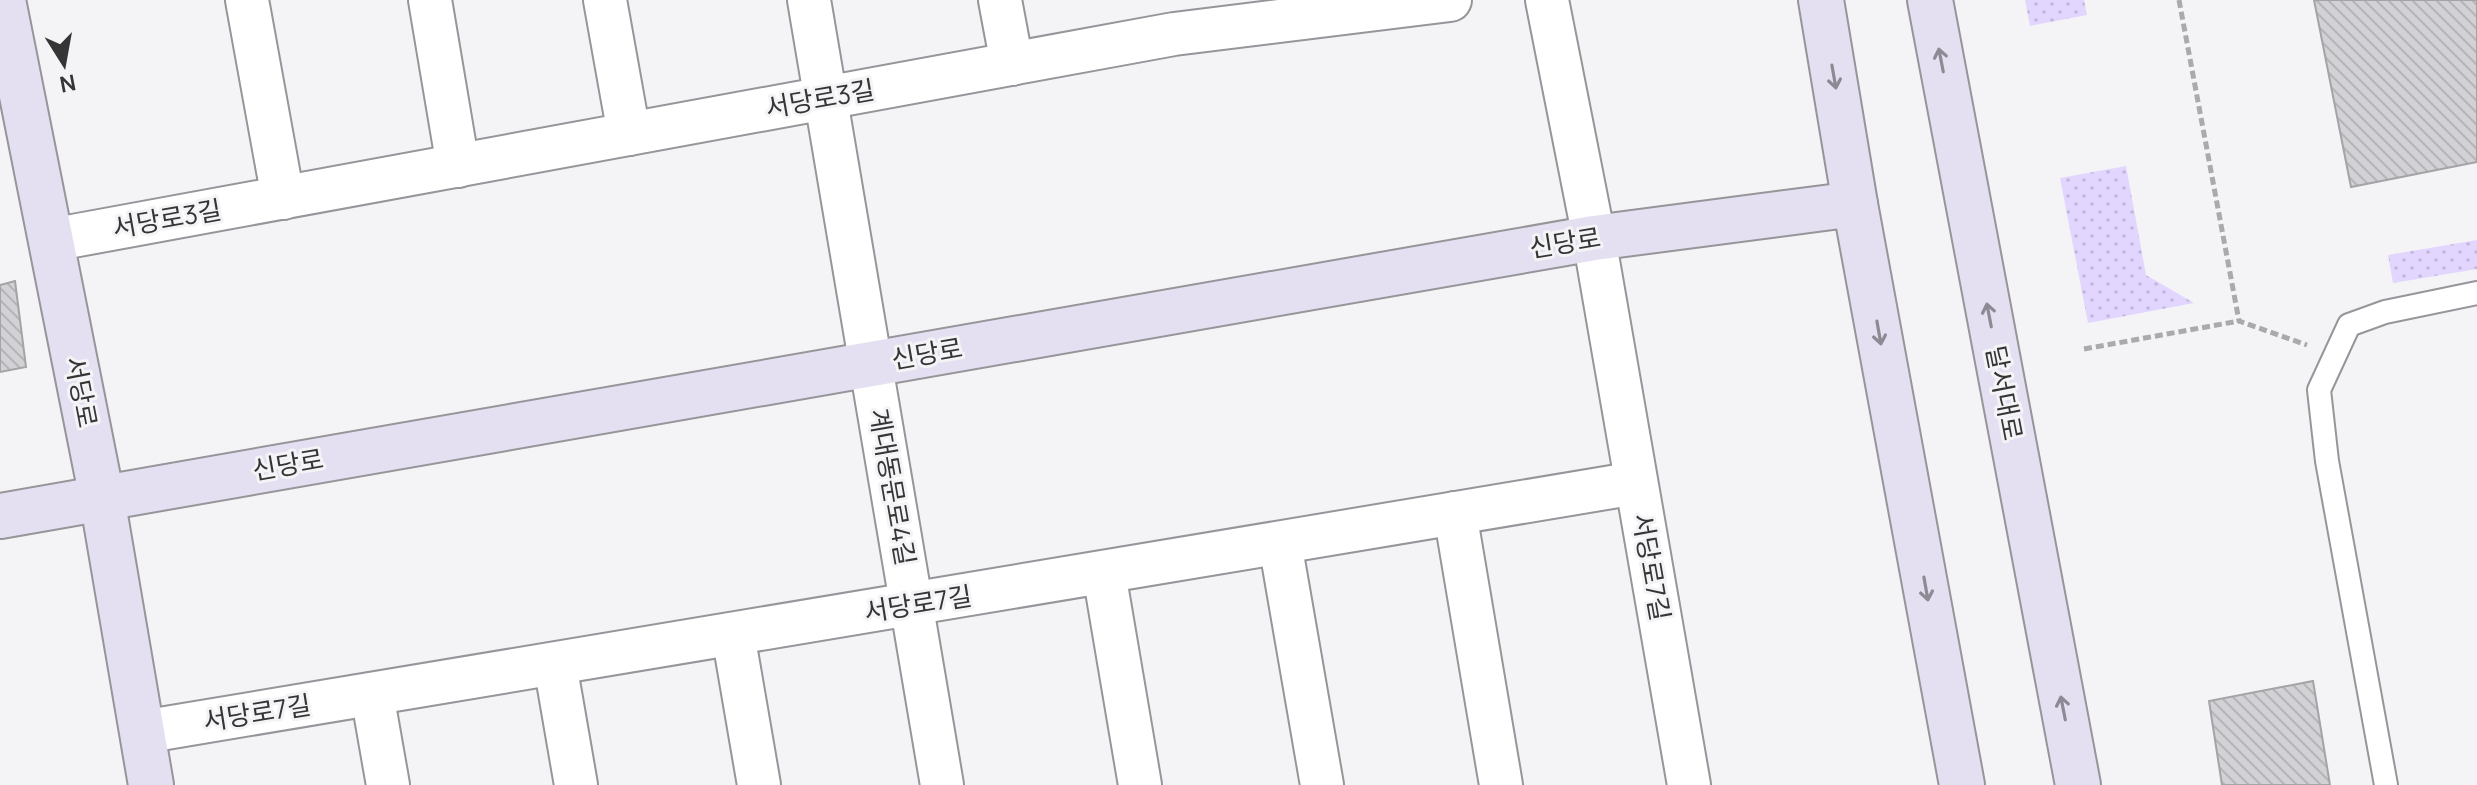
<svg xmlns="http://www.w3.org/2000/svg" width="2477" height="785" font-family="Manrope,'Noto Sans KR',sans-serif">
<style>
.grass{fill:url(#grass-dots)}
.building{fill:url(#building-back-hatch);stroke:#a4a3a6;stroke-width:2}
.lines{fill:none;stroke-linecap:round;stroke-linejoin:round}
.lane-casing{stroke:#969599;stroke-width:26}
.street-casing{stroke:#969599;stroke-width:46}
.secondary-casing{stroke:#969599;stroke-width:48}
.path{stroke:#aaa9ab;stroke-width:5;stroke-dasharray:8 4;stroke-linecap:butt}
.lane{stroke:#fff;stroke-width:22}
.street{stroke:#fff;stroke-width:42}
.secondary{stroke:#e5dff2;stroke-width:44}
.oneway{stroke:#8d8a94}
.labels{text-anchor:middle;stroke-width:6;stroke-linejoin:round;paint-order:stroke}
.street-label{font-size:26px;fill:#353536;stroke:#f4f3f6}
</style>
<defs>
<pattern id="grass-dots" width="8" height="8" patternUnits="userSpaceOnUse" patternTransform="scale(2)"><rect width="8" height="8" fill="#e2d6ff"/><path d="M2 2h.1M6 6h.1" fill="none" stroke="#c2b8db" stroke-width="1.8" stroke-linecap="round"/></pattern>
<pattern id="building-back-hatch" width="6" height="6" patternUnits="userSpaceOnUse" patternTransform="scale(2)"><rect width="6" height="6" fill="#d2d1d5"/><path d="M-1 5l2 2M0 0l6 6M5-1l2 2" fill="none" stroke="#b5b4b7"/></pattern>
</defs>
<rect width="100%" height="100%" fill="#f4f3f6"/>
<g class="grass">
<polygon points="2025,0 2084,0 2087,15 2030,26"/>
<polygon points="2126,166 2146,275 2194,303 2088,323 2060,178"/>
<polygon points="2477,240 2477,269 2393,283 2388,255"/>
</g>
<g class="building">
<polygon points="2314,0 2477,0 2477,162 2351,187"/>
<polygon points="15,281 26,367 0,372 0,285"/>
<polygon points="2313,681 2330,785 2222,785 2209,701"/>
</g>
<g class="lines">
<defs>
<polyline id="lane" points="2386,785 2327,461 2319,390 2349,325 2385,312 2477,293"/>
<g id="street">
<polyline points="247,0 283,198"/>
<polyline points="430,0 458,166"/>
<polyline points="605,0 629,134"/>
<polyline points="809,0 942,785"/>
<polyline points="1000,0 1012,64"/>
<polyline points="1547,0 1594,238 1689,785"/>
<polyline points="51,240 1174,34 1450,0"/>
<polyline points="1455,513 1501,785"/>
<polyline points="1280,543 1322,785"/>
<polyline points="1104,573 1140,785"/>
<polyline points="733,634 759,785"/>
<polyline points="555,664 576,785"/>
<polyline points="372,694 388,785"/>
<polyline points="142,732 1636,483"/>
</g>
<g id="secondary">
<polyline points="3,0 102,498 151,785"/>
<polyline points="1821,0 1855,204 1962,785"/>
<polyline points="1930,0 2078,785"/>
<polyline points="0,516 1594,238 1855,204"/>
</g>
</defs>
<use href="#lane" class="lane-casing"/>
<use href="#street" class="street-casing"/>
<use href="#secondary" class="secondary-casing"/>
<g class="path">
<polyline points="2179,0 2239,321 2307,345"/>
<polyline points="2084,349 2239,321"/>
</g>
<use href="#lane" class="lane"/>
<use href="#street" class="street"/>
<use href="#secondary" class="secondary"/>
</g>
<defs><path id="oneway-shaft" d="M-6 0H5M1.5-3L5.5 0L1.5 3" fill="none" stroke-width="1.6" stroke-linecap="round" stroke-linejoin="round" transform="scale(2)"/></defs>
<g class="oneway">
<use href="#oneway-shaft" transform="translate(1941 60) rotate(-101)"/>
<use href="#oneway-shaft" transform="translate(1834 77) rotate(80)"/>
<use href="#oneway-shaft" transform="translate(1989 315) rotate(-101)"/>
<use href="#oneway-shaft" transform="translate(1879 333) rotate(80)"/>
<use href="#oneway-shaft" transform="translate(1926 589) rotate(80)"/>
<use href="#oneway-shaft" transform="translate(2063 708) rotate(-101)"/>
</g>
<g class="labels">
<g class="street-label">
<text transform="translate(820 99) rotate(-10)" y="9">서당로3길</text>
<text transform="translate(167 219) rotate(-10)" y="9">서당로3길</text>
<text transform="translate(1565 243) rotate(-9)" y="9">신당로</text>
<text transform="translate(927 354) rotate(-10)" y="9">신당로</text>
<text transform="translate(81 392) rotate(79)" y="9">서당로</text>
<text transform="translate(2004 393) rotate(79)" y="9">달서대로</text>
<text transform="translate(288 465) rotate(-10)" y="9">신당로</text>
<text transform="translate(892 487) rotate(80)" y="9">계대동문로4길</text>
<text transform="translate(1651 567) rotate(80)" y="9">서당로7길</text>
<text transform="translate(918 604) rotate(-9)" y="9">서당로7길</text>
<text transform="translate(257 713) rotate(-9)" y="9">서당로7길</text>
</g>
</g>
<g transform="translate(64 64) rotate(169)" stroke="#f4f3f6" stroke-width="6" paint-order="stroke">
<path d="M0-6L14 30L0 20L-14 30Z" fill="#353536"/>
<text y="-12" font-size="22" font-weight="bold" text-anchor="middle" fill="#353536">N</text>
</g>
</svg>
